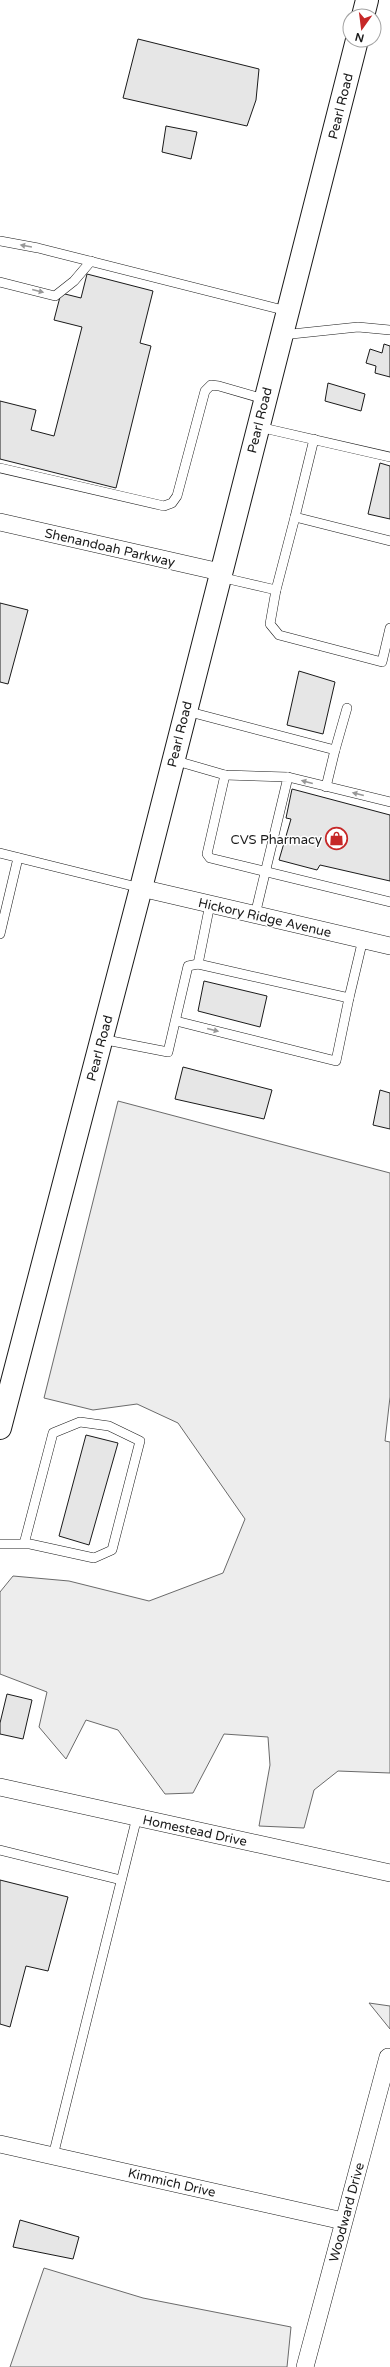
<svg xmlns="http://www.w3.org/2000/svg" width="390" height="2367" font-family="'Varela Round',sans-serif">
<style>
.green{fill:#ededed;stroke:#6a6a6a}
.building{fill:#e6e6e6;stroke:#1a1a1a}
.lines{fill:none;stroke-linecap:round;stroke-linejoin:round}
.lane-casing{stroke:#1a1a1a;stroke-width:10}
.street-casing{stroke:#1a1a1a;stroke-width:18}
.primary-casing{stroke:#1a1a1a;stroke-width:24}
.lane{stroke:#fff;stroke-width:9}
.street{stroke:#fff;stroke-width:17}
.primary{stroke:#fff;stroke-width:22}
.oneway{fill:#989898}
.labels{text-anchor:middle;stroke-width:3;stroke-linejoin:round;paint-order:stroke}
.street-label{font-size:13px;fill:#1a1a1a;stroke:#fff}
.poi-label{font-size:13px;fill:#1a1a1a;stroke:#fff;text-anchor:end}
</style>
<rect width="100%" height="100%" fill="#fff"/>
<g class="green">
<polygon points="118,1101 390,1173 390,1397 385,1441 390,1442 390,1773 338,1771 314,1790 304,1828 259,1826 270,1765 268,1737 224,1734 193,1793 165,1794 118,1730 86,1720 66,1759 39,1727 47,1692 0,1674 0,1592 13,1576 69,1581 149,1601 223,1573 245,1519 178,1423 137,1404 93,1410 44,1398"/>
<polygon points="369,2003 390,2006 390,2029"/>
<polygon points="44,2268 143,2298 291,2327 287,2367 10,2367"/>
</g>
<g class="building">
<polygon points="138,39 259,69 256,100 247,126 123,98"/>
<polygon points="166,126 197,132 191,159 162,152"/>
<polygon points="87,274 153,291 140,343 151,346 116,488 0,459 0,401 36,410 31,430 54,436 82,327 54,320 61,293 81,298"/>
<polygon points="384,344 390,346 390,377 375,373 376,366 366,363 370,349 382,353"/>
<polygon points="328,383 365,394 361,411 325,401"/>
<polygon points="380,463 390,466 390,519 368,514"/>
<polygon points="0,603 28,610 8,684 0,682"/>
<polygon points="299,671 335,682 323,734 287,725"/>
<polygon points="292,789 390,815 390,881 320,865 317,870 279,860 291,819 286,818"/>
<polygon points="204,981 267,996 260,1027 198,1011"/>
<polygon points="183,1067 272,1090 264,1119 175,1099"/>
<polygon points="380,1090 390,1093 390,1129 373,1125"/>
<polygon points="86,1435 118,1443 89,1545 59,1536"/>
<polygon points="7,1694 32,1700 23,1739 0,1734 0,1723"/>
<polygon points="0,1880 68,1897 48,1971 26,1966 10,2027 0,2024"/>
<polygon points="20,2220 79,2237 73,2259 13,2247"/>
</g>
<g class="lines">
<defs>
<g id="lane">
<polyline points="0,241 38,248 287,311"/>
<polyline points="0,282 55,296 74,281 91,261"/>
<polyline points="282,335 358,327 390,330"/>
<polyline points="259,427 390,457"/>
<polyline points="0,468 164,506 172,503 177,496 205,391 211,385 219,386 264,399"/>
<polyline points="295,517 314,439"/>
<polyline points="390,541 295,517 276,590 270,624 279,635 382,662 390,628"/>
<polyline points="220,577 276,590"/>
<polyline points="186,711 335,750 347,708"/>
<polyline points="173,760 225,775 288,777 255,915"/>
<polyline points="225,775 207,854 210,858 390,902"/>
<polyline points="288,777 390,802"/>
<polyline points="326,787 335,750"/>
<polyline points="0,853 141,888"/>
<polyline points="210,904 198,964 349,998 363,939"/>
<polyline points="0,934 18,858"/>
<polyline points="176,1021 336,1061 349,998"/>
<polyline points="101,1039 168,1052 188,966 198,964"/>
<polyline points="0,1544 30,1544 94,1558 112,1550 140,1441 109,1426 80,1422 53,1433 24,1544"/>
<polyline points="0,1850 121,1880"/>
<polyline points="53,2156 137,1817"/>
</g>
<g id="street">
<polyline points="0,522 220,572"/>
<polyline points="141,888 390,946"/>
<polyline points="0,1787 390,1873"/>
<polyline points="0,2144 343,2221"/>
<polyline points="305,2367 388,2057"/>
</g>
<g id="primary">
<polyline points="363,16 367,0"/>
<polyline points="0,1428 141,888 357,40"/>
</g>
</defs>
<use href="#lane" class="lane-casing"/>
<use href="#street" class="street-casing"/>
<use href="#primary" class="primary-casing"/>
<use href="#lane" class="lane"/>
<use href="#street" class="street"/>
<use href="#primary" class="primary"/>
</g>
<defs><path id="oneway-solid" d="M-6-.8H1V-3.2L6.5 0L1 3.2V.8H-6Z"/></defs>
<g class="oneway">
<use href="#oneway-solid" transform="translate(26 246) rotate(-170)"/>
<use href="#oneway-solid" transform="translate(38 291) rotate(14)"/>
<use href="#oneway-solid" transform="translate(307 782) rotate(-165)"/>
<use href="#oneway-solid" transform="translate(358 794) rotate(-166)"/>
<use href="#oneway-solid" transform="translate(213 1030) rotate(14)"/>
</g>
<defs>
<symbol id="shop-ring" viewBox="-11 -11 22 22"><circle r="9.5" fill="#fff" stroke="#c62828" stroke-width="1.5"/><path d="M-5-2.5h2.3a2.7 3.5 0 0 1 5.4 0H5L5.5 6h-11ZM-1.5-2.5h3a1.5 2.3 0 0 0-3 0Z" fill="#c62828"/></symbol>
</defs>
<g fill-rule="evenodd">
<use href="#shop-ring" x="324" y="826" width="25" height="25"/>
</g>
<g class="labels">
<g class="street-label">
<text transform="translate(340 106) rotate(-76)" y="5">Pearl Road</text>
<text transform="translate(259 420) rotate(-76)" y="5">Pearl Road</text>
<text transform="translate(110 547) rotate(13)" y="5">Shenandoah Parkway</text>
<text transform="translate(179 734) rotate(-76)" y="5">Pearl Road</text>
<text transform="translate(265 917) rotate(13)" y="5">Hickory Ridge Avenue</text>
<text transform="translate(99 1048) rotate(-75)" y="5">Pearl Road</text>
<text transform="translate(195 1830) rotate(12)" y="5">Homestead Drive</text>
<text transform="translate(172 2182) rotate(13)" y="5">Kimmich Drive</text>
<text transform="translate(346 2212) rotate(-75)" y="5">Woodward Drive</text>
</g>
<g class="poi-label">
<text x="322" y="844">CVS Pharmacy</text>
</g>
</g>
<g transform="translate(362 28) rotate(194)"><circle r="19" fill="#ffffff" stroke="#a3a3a3"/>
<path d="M0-3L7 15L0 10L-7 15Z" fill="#c62828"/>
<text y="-6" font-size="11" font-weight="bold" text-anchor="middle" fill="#1a1a1a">N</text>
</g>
</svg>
